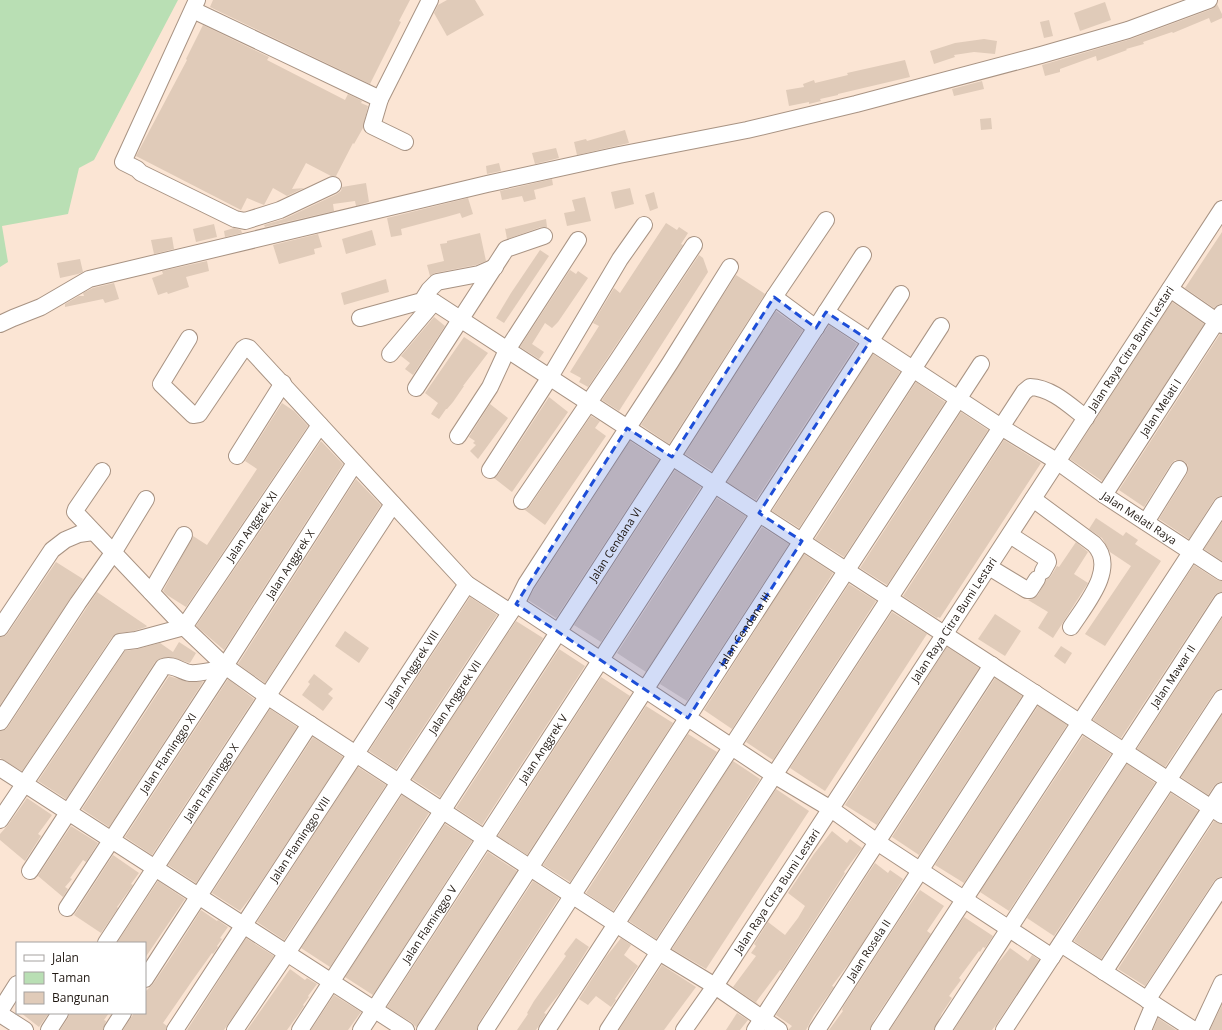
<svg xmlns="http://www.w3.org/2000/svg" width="1222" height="1030" font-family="'Open Sans',sans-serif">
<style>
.green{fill:#b9dfb4}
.building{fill:#e0cbb9}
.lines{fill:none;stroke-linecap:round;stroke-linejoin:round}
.minor-casing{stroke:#a89383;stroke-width:18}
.minor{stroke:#fff;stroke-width:16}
.marked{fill:#1d4ed8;fill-opacity:0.2;stroke:#1d4ed8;stroke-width:3;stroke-dasharray:8 5;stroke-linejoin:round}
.labels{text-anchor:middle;stroke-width:3;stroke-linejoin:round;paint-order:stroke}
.street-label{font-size:11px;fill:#1f1711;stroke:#fff}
</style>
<rect width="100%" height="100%" fill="#fbe5d4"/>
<polygon class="green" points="0,0 178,0 94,160 79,168 68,214 2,226 8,262 0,267"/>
<g class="building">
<polygon points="213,0 410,0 399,21 401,22 370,84 210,7"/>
<polygon points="447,0 475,0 484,15 447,36 434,13 438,5"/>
<polygon points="1105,2 1111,20 1080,31 1074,13"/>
<polygon points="1217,4 1222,14 1222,18 1211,23 1209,18 1173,33 1172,32 1143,42 1144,44 1126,49 1127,50 1108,57 1097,61 1096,56 1060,69 1060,72 1045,76 1042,65 1131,39 1212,9"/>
<polygon points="1049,20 1053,36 1044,38 1040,22"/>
<polygon points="203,25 269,57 267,60 345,100 348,94 362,101 361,103 368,106 363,128 354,144 353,143 336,176 331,176 306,163 292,189 304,188 287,196 273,188 264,205 247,198 241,210 136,156 187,60 186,59"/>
<polygon points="984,39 997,41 995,54 974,52 954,55 955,57 934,64 930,51 955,43"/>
<polygon points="905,60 910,77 838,94 838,95 820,99 821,101 809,104 809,102 789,106 786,90 804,87 803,84 814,80 815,83 848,75 847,73"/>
<polygon points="982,81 984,89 954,96 952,89"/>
<polygon points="991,118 992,129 981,130 980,119"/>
<polygon points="625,130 629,143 577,155 574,142 586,139 587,141"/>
<polygon points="556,148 559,158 535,164 532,153"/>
<polygon points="499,163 501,171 487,174 486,166"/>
<polygon points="552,179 553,185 534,190 536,199 524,202 522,196 502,200 500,191"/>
<polygon points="366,183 369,202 356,206 355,201 333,204 334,211 265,227 264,225 284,219 337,194 341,191 342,187"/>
<polygon points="630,188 634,204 615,209 611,192"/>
<polygon points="654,192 658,208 650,211 645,195"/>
<polygon points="585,197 591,221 567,226 564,213 575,211 572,200"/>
<polygon points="468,198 473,214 462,218 460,213 446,217 401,229 402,235 391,237 387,218"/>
<polygon points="546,219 547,227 541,227 507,239 505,228 506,229"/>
<polygon points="666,223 677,230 679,227 688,233 681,244 683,245 588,387 579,382 581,378 570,372 599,326 593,323 614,288 620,293"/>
<polygon points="214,224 217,237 196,242 193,229"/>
<polygon points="234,228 241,230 242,233 225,237 224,231"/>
<polygon points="372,230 376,245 346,254 342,239"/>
<polygon points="1222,232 1222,304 1217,305 1214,308 1185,288"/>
<polygon points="480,233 486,261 476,265 435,273 430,276 427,265 444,261 440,244 447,243 447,241"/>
<polygon points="318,234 322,247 314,249 315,254 279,264 273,245"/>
<polygon points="172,237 174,249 154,254 151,240"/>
<polygon points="540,250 549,256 504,323 496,318 511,293"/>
<polygon points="699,255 703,258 708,272 619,411 602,400"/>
<polygon points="80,259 83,272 78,274 60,278 57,263"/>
<polygon points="207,261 209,271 186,277 189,287 168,294 167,292 158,295 152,278 163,274 162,271"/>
<polygon points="570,270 576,274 578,271 588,278 558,322 552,328 545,323 532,344 544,352 539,359 520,347"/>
<polygon points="736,275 765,294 669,444 641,425"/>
<polygon points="386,279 389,292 344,305 341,293"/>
<polygon points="114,283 119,299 105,303 103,299 65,307 65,304 79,296 84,296 83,293 93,288"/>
<polygon points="1172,302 1204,324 1102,481 1070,459"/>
<polygon points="776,311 803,330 712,471 685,454"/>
<polygon points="434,317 445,326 413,375 405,369 410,363 401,356"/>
<polygon points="829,325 857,344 756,500 727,482"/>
<polygon points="1220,334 1222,334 1222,496 1217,497 1214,500 1189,539 1159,519 1187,474 1188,469 1188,465 1184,461 1179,460 1175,460 1171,464 1144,507 1119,490"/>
<polygon points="464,337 488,353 463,386 464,386 453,402 447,409 446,409 439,419 431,414 438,403 425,393"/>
<polygon points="873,354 900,372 799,528 772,511"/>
<polygon points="916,382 945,402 844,557 815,539"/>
<polygon points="549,397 568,412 512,492 494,478 498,475"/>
<polygon points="282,403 294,411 308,426 186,607 167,595 163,591 193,536 207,545 257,469 245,461"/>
<polygon points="490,404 508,418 478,459 470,451 476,445 473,443 475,441 469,437"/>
<polygon points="961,412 988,430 887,585 860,568"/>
<polygon points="591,416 600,421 595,428 606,436 545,525 525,510 530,506"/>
<polygon points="1004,440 1041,463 940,618 938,617 937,618 903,596"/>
<polygon points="321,441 343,464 224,650 196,626"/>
<polygon points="630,441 659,460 556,618 528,600 534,589"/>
<polygon points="675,470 701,487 601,642 574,625"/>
<polygon points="356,479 381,505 265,683 238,664"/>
<polygon points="717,498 746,516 646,672 617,653"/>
<polygon points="1096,518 1123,536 1126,532 1138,540 1135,544 1161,561 1105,646 1085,634 1131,566 1110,552 1102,538 1089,529"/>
<polygon points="1222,522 1222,561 1204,549"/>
<polygon points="762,527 789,544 687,701 660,684"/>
<polygon points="1076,542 1088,552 1074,574 1088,583 1053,638 1038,628 1048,612 1028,600 1034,598 1038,595 1046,580 1051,576 1057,566 1059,567"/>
<polygon points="804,554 833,573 732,729 704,710"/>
<polygon points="56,562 83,579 0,705 0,637 5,636 8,633"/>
<polygon points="1194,565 1217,580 1222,581 1222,592 1217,593 1214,596 1121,738 1093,720"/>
<polygon points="849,584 876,601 773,760 746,742"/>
<polygon points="97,592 147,626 146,627 134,631 119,633 112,637 22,771 0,758 0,731 5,730 8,727"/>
<polygon points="470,597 497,615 396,769 369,751"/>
<polygon points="892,612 927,634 825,791 790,768"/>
<polygon points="995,614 1021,631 1005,656 978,639"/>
<polygon points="1222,618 1222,689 1217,690 1214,693 1165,767 1137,749"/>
<polygon points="516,621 543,638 440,797 412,779"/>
<polygon points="345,631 369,648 359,663 335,646"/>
<polygon points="179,642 196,653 190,663 170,657 161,658 155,662 66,799 38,781 125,651 138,649 160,643 173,652"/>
<polygon points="1061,646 1072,653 1065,664 1054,656"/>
<polygon points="947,647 979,668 877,825 845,805"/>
<polygon points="559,649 585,666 482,825 456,808"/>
<polygon points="314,674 333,689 328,694 333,698 323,711 302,695 310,684 308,682"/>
<polygon points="169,676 188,682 203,682 109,827 82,809"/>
<polygon points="601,677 630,696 527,855 498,836"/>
<polygon points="995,678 1022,696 919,855 892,837"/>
<polygon points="228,679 254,699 152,855 125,837"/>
<polygon points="646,706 673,723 570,882 543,865"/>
<polygon points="1038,706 1067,725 964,883 935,865"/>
<polygon points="270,709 297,727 196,883 168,865"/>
<polygon points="1222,715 1222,782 1217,783 1214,786 1208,795 1181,777"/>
<polygon points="688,734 717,752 613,911 586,893"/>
<polygon points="1083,736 1111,754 1009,911 980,892"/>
<polygon points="313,737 343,757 253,894 240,911 212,893"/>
<polygon points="733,761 760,779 656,939 629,921"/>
<polygon points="1127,764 1155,783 1054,936 1027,918"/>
<polygon points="358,767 386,785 284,940 257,922"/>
<polygon points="776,789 809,811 706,969 672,949"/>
<polygon points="1171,793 1198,811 1101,959 1074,941"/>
<polygon points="402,795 429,813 330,967 301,948"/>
<polygon points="27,798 52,815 38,834 41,836 25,861 0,840 0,834 8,825"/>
<polygon points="1214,821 1222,824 1222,877 1217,878 1214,881 1145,986 1118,969"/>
<polygon points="445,824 472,841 373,995 345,977"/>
<polygon points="71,826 98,843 86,862 83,860 70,878 72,879 65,887 68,889 63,897 38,876"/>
<polygon points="832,831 847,843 850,839 862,848 844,872 845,873 782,971 780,970 756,1002 759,1005 733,987 756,956 751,953 756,946 754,944 768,922 785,935 798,918 805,906 788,893 814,854"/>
<polygon points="488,852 517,871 416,1027 411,1022 387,1007"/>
<polygon points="113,855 139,873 131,884 133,885 117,907 118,908 101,933 74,915"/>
<polygon points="875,863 888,873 890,870 903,879 853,958 832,986 834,987 814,1015 806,1030 788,1030 792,1026 776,1015"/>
<polygon points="158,881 185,899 145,958 145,943 117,943"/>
<polygon points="533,881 559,898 478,1024 477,1030 436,1030"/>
<polygon points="920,890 944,906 927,931 931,934 874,1020 870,1030 829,1030 843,1011 842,1010 843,1007 904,913"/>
<polygon points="201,910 217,921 218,920 228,927 220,938 222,939 217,946 218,947 213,954 212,953 192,981 163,1023 167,1026 166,1030 123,1030 134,1013 145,1013 145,992 153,984 168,962"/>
<polygon points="964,917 993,936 985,948 983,947 980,952 979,951 959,978 961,980 949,996 952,998 942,1013 934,1030 890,1030"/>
<polygon points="246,938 274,956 224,1030 187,1030"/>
<polygon points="576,938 589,947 562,990 544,1013 546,1014 538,1027 536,1030 517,1030 528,1014 527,1013 534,1001 566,956 564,954"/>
<polygon points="621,938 631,945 624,955 638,966 615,999 616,1000 611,1007 596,996 588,1005 579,999 606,957"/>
<polygon points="1010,948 1028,961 1032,955 1039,960 996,1025 992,1030 954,1030 995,967"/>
<polygon points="662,965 696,987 664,1030 619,1030"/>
<polygon points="290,969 305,980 307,978 317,984 308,996 309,997 303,1005 304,1006 298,1015 287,1030 247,1030"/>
<polygon points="334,995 361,1012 348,1030 311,1030"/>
<polygon points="1222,1005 1222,1030 1210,1030"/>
<polygon points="21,1013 49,1013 39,1027"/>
<polygon points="69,1013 109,1013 104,1020 106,1021 103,1030 60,1030 68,1018"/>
<polygon points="737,1013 748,1020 740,1030 726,1030"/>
<polygon points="1158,1018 1176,1030 1153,1030"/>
</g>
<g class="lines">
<defs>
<g id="minor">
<polyline points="197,0 123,162 137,169 141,173 235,219 245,221 280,210 333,185"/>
<polyline points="193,10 380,99"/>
<polyline points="405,142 372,126 380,99 430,0"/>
<polyline points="1170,289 1222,325"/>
<polyline points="774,297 816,328"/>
<polyline points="422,301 434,302 1222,815"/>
<path id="s1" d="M826 312 1001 427 1058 462 1104 495 1222 572"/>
<polyline points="360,318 422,301 429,290 437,282 479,274 495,267"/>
<polyline points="0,324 13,318 41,307 89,279 487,184 619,155 747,130 856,104 1041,55 1128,30 1209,0"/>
<polyline points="189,338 161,384 193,415 199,414 243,349 246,347 249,348 467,584 510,612"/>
<polyline points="390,354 434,302"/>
<polyline points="416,388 506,249 544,236"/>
<polyline points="458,436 490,387 507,350 578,240"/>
<polyline points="237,456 283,383"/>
<polyline points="490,470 550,377 620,259 644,225"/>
<polyline points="102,471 76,509 75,512 184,627 225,666 267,696 659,952 715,986 779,1030"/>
<path id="s2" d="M1104 495 1222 313"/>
<path d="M1033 499 1094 544C1118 568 1085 605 1071 627"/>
<polyline points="522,501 617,361 694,245"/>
<polyline points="1146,522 1179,469"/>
<polyline points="1010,535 1047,559 1048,562 1043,571"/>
<polyline points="989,567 1027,590 1030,590 1037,579"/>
<polyline points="151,592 184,535"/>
<polyline points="516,604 774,775 831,809 877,842 1052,957"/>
<polyline points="0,628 52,550 65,540 79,534 93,532"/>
<polyline points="0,722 78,603 113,553 146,499"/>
<polyline points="0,768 406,1030"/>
<path id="s3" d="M0 820 120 642 136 640 184 627 320 425"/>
<path d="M30 871 163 667C173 663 181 672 190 673 198 674 214 670 223 669"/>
<path id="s4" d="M67 908 225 666 355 463"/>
<path id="s5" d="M106 943 393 504"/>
<polyline points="1061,944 1194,1030"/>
<polyline points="1104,972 1222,791"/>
<polyline points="145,979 310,724"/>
<polyline points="1147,1000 1222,886"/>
<polyline points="0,1011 17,984"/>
<polyline points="0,1014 25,1030"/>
<path id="s6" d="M486 1029 941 326"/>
<polyline points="49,1030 60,1013"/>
<polyline points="112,1030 123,1013"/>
<path id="s7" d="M175 1030 467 584"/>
<path id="s8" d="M235 1030 287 953 516 604 526 584 670 363 730 267"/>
<path id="s9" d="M300 1030 672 457 774 297 826 220"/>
<path id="s10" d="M361 1030 863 255"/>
<polyline points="425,1030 901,294"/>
<polyline points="547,1030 981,364"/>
<path d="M608 1030 1024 392 1030 387C1052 388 1069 405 1086 418"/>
<path id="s11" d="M684 1030 715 986 1222 209"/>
<polyline points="755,1030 992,665"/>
<path id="s12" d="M817 1030 1035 693"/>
<polyline points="879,1030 1222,505"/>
<path id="s13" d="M943 1030 1222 601"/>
<polyline points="1004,1030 1222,698"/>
<polyline points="1143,1030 1154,1004"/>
<polyline points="1200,1030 1222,983"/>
</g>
</defs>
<use href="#minor" class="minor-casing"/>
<use href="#minor" class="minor"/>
</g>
<path class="marked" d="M774 297 816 328 826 312 870 341 759 513 802 541 688 718 516 604 627 428 672 457Z"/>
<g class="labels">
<g class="street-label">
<text dy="4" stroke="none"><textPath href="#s11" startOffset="815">Jalan Raya Citra Bumi Lestari</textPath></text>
<text dy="4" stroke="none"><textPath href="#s2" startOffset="104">Jalan Melati I</textPath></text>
<text dy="4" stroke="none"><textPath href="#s1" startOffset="375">Jalan Melati Raya</textPath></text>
<text dy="4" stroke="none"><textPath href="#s3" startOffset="402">Jalan Anggrek XI</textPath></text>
<text dy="4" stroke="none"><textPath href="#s9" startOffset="579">Jalan Cendana VI</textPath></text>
<text dy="4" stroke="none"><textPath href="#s4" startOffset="410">Jalan Anggrek X</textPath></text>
<text dy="4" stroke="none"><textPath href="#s11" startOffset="491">Jalan Raya Citra Bumi Lestari</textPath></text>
<text dy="4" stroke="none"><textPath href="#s6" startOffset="476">Jalan Cendana III</textPath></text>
<text dy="4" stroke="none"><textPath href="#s7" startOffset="432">Jalan Anggrek VIII</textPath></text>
<text dy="4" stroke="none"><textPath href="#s13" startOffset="422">Jalan Mawar II</textPath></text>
<text dy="4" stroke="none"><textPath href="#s8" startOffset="399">Jalan Anggrek VII</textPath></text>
<text dy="4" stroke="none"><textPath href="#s10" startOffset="335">Jalan Anggrek V</textPath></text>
<text dy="4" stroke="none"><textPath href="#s4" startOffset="185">Jalan Flaminggo XI</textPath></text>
<text dy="4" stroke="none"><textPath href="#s5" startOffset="192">Jalan Flaminggo X</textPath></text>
<text dy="4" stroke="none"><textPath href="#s7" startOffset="228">Jalan Flaminggo VIII</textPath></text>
<text dy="4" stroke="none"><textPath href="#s11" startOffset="167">Jalan Raya Citra Bumi Lestari</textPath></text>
<text dy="4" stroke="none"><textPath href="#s10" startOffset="126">Jalan Flaminggo V</textPath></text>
<text dy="4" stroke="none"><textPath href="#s12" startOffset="95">Jalan Rosela II</textPath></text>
</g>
</g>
<rect x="16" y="942" width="130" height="72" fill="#ffffff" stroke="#a5a2a0"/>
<rect x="24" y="955" width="20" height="6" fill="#ffffff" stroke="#a5a2a0"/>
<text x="52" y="962" font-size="12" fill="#1f1711">Jalan</text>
<rect x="24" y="972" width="20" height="12" fill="#b9dfb4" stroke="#a5a2a0"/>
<text x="52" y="982" font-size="12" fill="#1f1711">Taman</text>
<rect x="24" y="992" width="20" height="12" fill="#e0cbb9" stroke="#a5a2a0"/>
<text x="52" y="1002" font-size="12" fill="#1f1711">Bangunan</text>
</svg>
